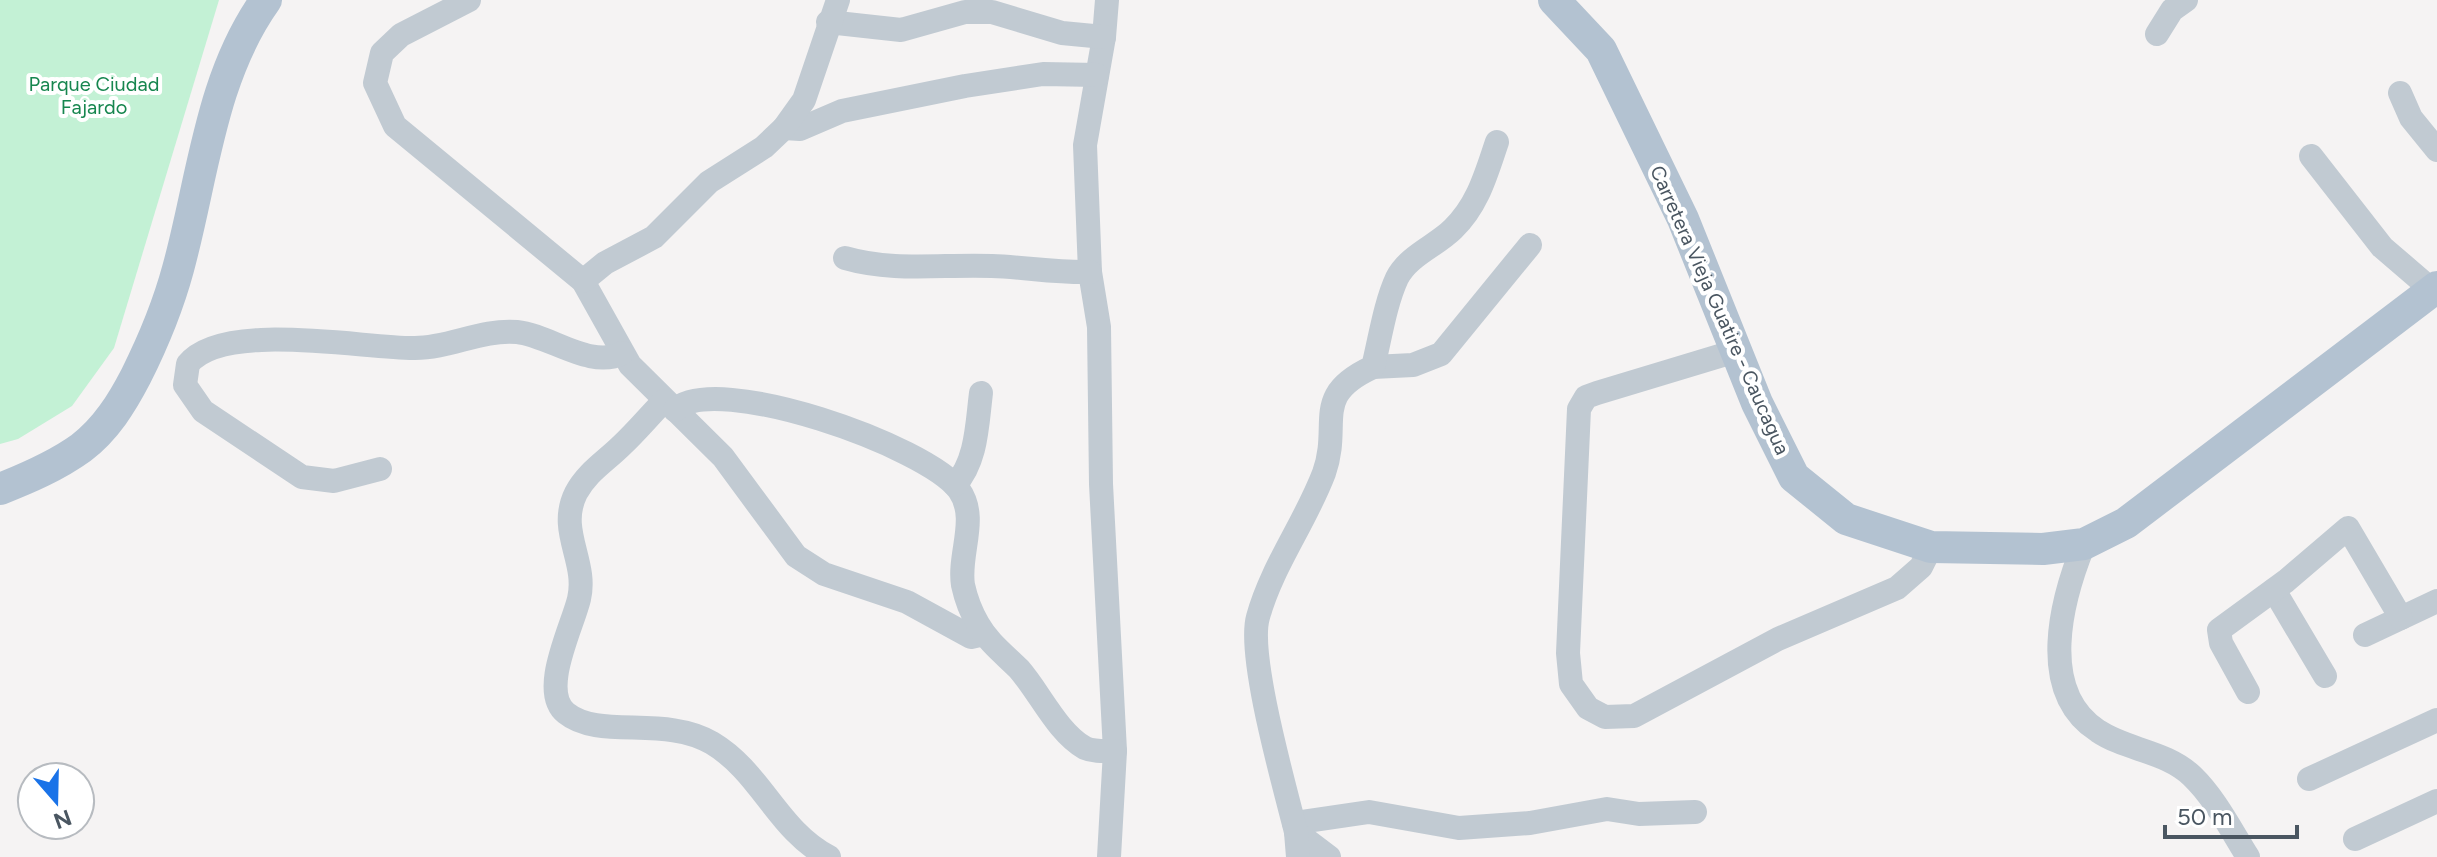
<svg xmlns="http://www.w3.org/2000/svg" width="2437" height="857" font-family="Figtree,sans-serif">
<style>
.green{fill:#c3f1d5}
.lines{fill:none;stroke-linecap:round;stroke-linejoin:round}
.minor{stroke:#c1cad2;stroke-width:24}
.major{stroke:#b3c2d1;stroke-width:32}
.labels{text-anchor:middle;stroke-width:8;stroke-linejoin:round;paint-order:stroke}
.park-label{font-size:20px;fill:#17864f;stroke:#fff}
.street-label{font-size:20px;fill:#4a5661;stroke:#fff}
</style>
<rect width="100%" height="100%" fill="#f5f3f3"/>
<polygon class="green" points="0,0 219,0 114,348 72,406 18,439 0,444"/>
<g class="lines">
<g class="minor">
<polyline points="469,0 401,35 382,53 375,83 395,126 583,281 630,365 723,457 796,556 824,574 907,602 971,637 984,634"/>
<polyline points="1107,0 1104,37 1085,145 1090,272 1099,327 1101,484 1115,751 1109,857"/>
<polyline points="828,22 901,30 965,12 992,12 1062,33 1104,37"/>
<polyline points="2157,34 2172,10 2186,0"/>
<polyline points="2400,93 2411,118 2437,150"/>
<polyline points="784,128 800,129 842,111 965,86 1043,74 1097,75"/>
<polyline points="2311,156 2382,247 2432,290"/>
<path d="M845 258C893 272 942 264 992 266 1025 267 1056 273 1090 272"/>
<polyline points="583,281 605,263 654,237 709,182 764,147 784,128 804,100 838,0"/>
<polyline points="1736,351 1597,393 1586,397 1579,409 1568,653 1571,684 1588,708 1605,717 1634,716 1778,639 1897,588 1921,567 1931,547"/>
<polyline points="1373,367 1413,365 1441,354 1530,245"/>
<path d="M664 401C650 415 637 431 622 445 606 461 587 472 576 493 557 531 588 561 579 599 572 628 539 691 566 713 599 740 665 715 712 743 761 772 778 831 829 857"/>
<path d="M675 410C715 371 927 446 959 490 979 518 958 554 963 585 966 599 971 612 978 624 988 642 1005 655 1019 669 1040 693 1057 732 1085 748 1094 752 1105 751 1115 751"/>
<path d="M380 469 334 481 302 477 203 411 185 385 188 364C223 320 365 349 415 348 450 348 481 329 517 332 549 335 592 370 622 353"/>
<path d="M955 485C977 461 977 424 981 393"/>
<path d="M2084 544C2062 598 2036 691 2098 731 2126 750 2166 751 2192 776 2215 798 2231 830 2248 857"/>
<polyline points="2274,590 2325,676"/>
<polyline points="2365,635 2437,601"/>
<polyline points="2248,692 2221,643 2219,630 2286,581 2348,528 2401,618"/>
<polyline points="2309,779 2437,720"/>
<polyline points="1294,823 1369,812 1459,828 1530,823 1607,809 1639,814 1695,812"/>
<polyline points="1296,832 1329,857"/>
<polyline points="2355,839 2437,801"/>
<path d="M1298 857 1296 832C1285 788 1247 655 1258 617 1272 566 1305 523 1324 473 1342 422 1310 396 1373 367 1380 339 1385 304 1397 278 1409 255 1436 246 1453 229 1478 205 1486 174 1497 142"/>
</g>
<g class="major">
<polyline points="1554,0 1601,50 1683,219 1757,403 1794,477 1846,519 1931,547 2043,549 2084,544 2126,523 2437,287"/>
<path d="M0 489C28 478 56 466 81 448 106 429 122 403 136 376 153 342 168 306 178 269 203 178 210 78 266 0"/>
</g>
</g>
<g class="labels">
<g class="park-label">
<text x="94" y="91">Parque Ciudad<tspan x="94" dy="23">Fajardo</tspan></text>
</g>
<g class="street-label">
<text transform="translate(1720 310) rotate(66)" y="7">Carretera Vieja Guatire - Caucagua</text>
</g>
</g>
<g transform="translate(56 801) rotate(160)"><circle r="38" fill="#ffffff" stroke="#b7bbc0" stroke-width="2"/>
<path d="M0-6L14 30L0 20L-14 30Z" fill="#1a73e8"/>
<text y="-12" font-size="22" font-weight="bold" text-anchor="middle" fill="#4a5661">N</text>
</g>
<path d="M2165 825v12h132v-12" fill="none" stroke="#4a5661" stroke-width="4"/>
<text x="2177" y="825" font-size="24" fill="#4a5661" stroke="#ffffff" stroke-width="6" paint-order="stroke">50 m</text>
</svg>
